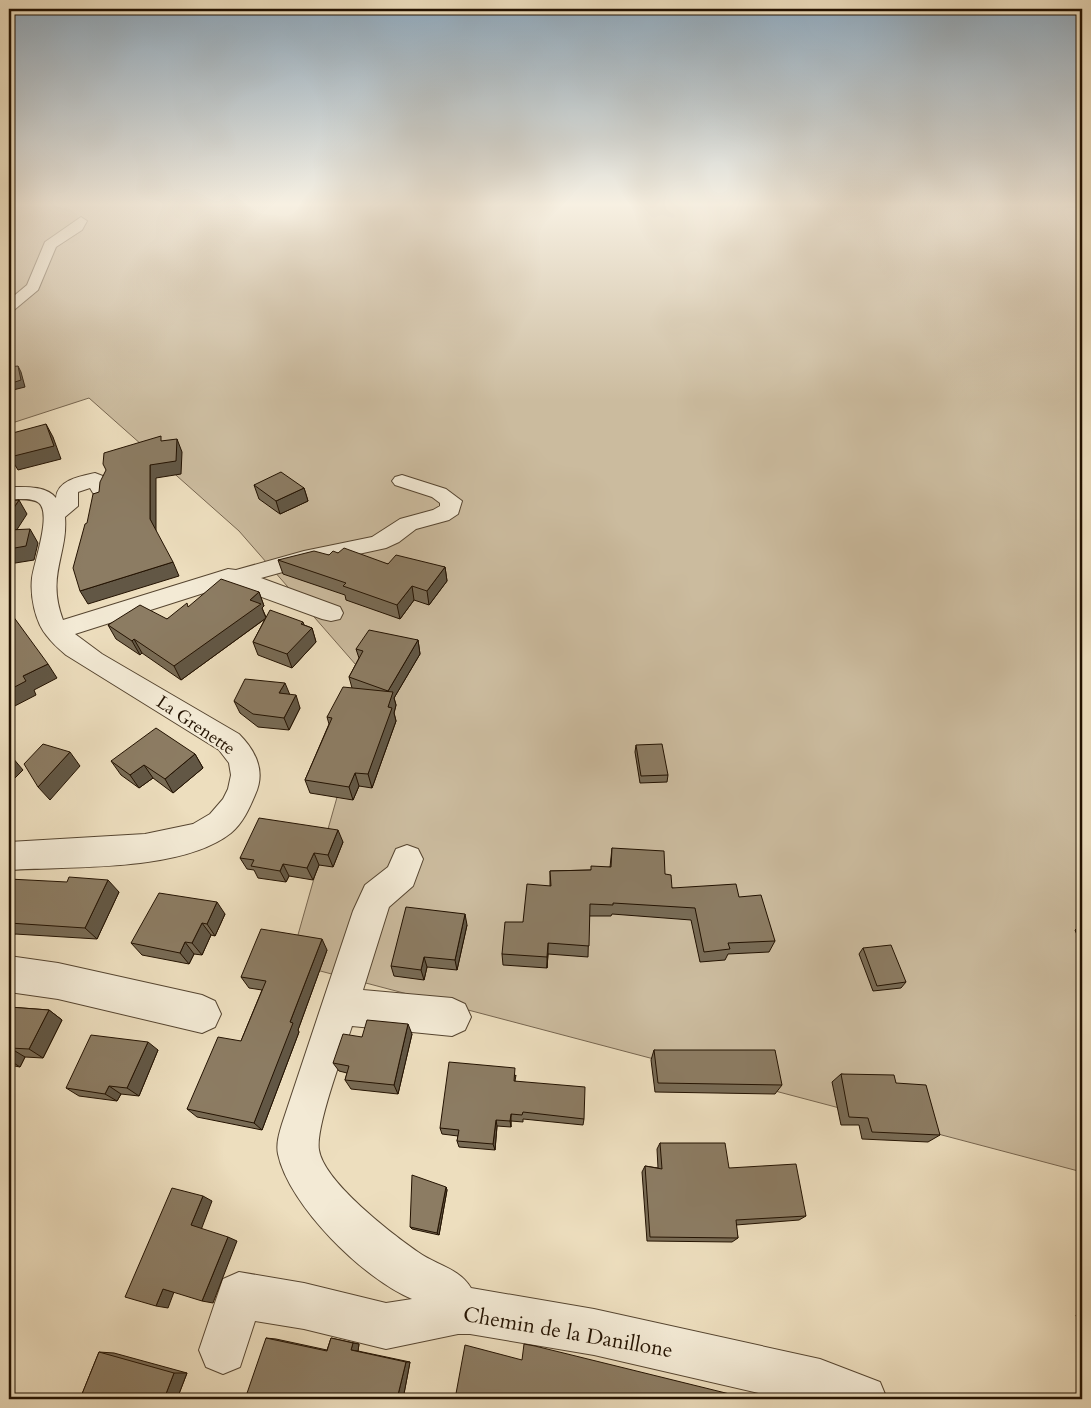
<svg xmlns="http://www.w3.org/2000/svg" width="1091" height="1408" font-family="Cardo,serif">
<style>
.green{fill:#cbbb9e;stroke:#776650}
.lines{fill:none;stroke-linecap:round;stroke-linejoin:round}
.minor-casing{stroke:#564530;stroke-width:2}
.minor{fill:#f3ead5;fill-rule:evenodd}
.wall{fill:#786b55;stroke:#231201}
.shaded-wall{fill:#625745;stroke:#231201}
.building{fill:#8c7c63;stroke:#231201}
.labels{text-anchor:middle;stroke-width:4.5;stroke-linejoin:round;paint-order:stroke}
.street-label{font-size:18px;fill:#231201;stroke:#f3ead5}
.near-street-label{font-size:21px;fill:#231201;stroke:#f3ead5}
</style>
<rect width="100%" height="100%" fill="#eddebe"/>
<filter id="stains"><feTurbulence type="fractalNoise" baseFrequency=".004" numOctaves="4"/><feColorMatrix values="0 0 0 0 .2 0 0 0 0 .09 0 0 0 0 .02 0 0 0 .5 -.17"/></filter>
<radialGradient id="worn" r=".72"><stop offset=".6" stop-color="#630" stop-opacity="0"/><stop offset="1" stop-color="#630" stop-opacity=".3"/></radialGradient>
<polygon class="green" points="9,204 1082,204 1082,1172 290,963 370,681 239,531 89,398 9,424"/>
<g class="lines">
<defs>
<g id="minor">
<polygon points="81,217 87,221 82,230 56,247 38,290 14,310 9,312 9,300 27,285 45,242"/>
<path d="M95 473 108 478 111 482 107 493 100 495 93 493 90 488 78 492V506L65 517C68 555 46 575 63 620L228 569 236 570 304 551 372 537 400 519 433 510 440 506V503L432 497 395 485 392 481 395 477 402 475 446 489 462 501 458 514 449 520 416 529 399 542 386 548 308 565 261 578 340 607 343 613 340 619 331 621 322 619 229 585 75 634 102 654 239 734C256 751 266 772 255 795 249 809 243 823 231 833 182 872 71 866 9 870V842L145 834 193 824 210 814 223 799 228 789 231 775 229 763 219 750 66 655C59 649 52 643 47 636 35 622 30 596 32 578 34 562 52 514 39 503 31 497 18 500 9 499V487C24 487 46 485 56 498 57 480 81 476 95 473Z"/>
<path d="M407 845 418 849 423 859 413 886 389 907 363 990 452 998 465 1004 471 1017 465 1030 452 1036 352 1026C344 1051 315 1128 319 1150 324 1182 392 1234 418 1252 436 1265 459 1268 471 1288L594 1309 820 1359 880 1382 887 1399H785L594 1355 470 1334H458L386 1349 304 1329 255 1321 240 1367 223 1374 206 1367 199 1350 223 1279 239 1272 304 1283 386 1303 412 1299C364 1279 289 1206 278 1154 276 1144 279 1134 282 1124L353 911 365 885 388 867 396 849Z"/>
<polygon points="9,956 58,963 202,995 215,1001 221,1014 215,1027 202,1033 58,999 9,992"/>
</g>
</defs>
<use href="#minor" class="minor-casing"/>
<use href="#minor" class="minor"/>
</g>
<g class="wall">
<polygon points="254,485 304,488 308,501 280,514 259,499"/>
<polygon points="338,553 388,564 445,567 447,581 429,605 414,600 400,619 346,600 345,595 283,574 278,560 329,555"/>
<polygon points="259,592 264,606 262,608 266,617 304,625 312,628 316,642 292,668 258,655 253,642 265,619 181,680 142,653 140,655 116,639 108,625 167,619 189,607"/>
<polygon points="418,640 420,654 394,698 396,705 394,713 396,721 372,788 359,786 353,800 310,793 305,780 329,724 327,717 352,688 349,677 359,658 356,649"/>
<polygon points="289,694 300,708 289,730 258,727 240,713 234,701"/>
<polygon points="636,745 668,775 667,782 640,783 635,752"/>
<polygon points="195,754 203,768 173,793 153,778 139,788 121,775 111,761"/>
<polygon points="343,842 333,867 319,865 313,880 289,876 286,882 258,878 254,870 247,869 240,858"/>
<polygon points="612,848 665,874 672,888 739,897 775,941 769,952 728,954 725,960 700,962 691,920 612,914 611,916 589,916 588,957 548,954 547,968 503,965 502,954 523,922 550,886 550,871 591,870 610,867"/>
<polygon points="9,879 119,892 97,939 15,934 11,941 9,941"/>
<polygon points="225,914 215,936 211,935 202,955 194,954 189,964 142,955 131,943"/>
<polygon points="1082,924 1082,947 1075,930"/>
<polygon points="467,925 457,970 427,967 424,980 394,976 391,966"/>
<polygon points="863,948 906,982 901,988 873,991 859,954"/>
<polygon points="327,950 298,1030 299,1032 262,1130 197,1117 187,1109 241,1041 262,990 249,988 241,977"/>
<polygon points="9,1007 49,1010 62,1020 43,1058 25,1057 20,1067 9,1065"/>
<polygon points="412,1034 398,1094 351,1089 345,1080 347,1073 339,1071 333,1063 362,1037"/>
<polygon points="158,1050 139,1096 121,1094 117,1101 79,1096 66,1088"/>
<polygon points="654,1050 782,1085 775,1094 655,1092 651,1060"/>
<polygon points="841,1074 896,1083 940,1135 928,1142 862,1139 859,1125 841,1125 832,1082"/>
<polygon points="516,1075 515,1081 584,1119 583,1125 523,1119 523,1122 511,1121 511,1127 497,1126 495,1150 459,1147 457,1141 458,1136 442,1134 440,1128"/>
<polygon points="660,1143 729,1168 806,1216 799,1220 736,1225 738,1238 732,1242 647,1241 642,1172 645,1166 658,1168 657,1149"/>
<polygon points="446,1187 447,1190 439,1235 412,1229 410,1227"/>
<polygon points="1082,1314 1082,1335 1076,1315"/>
<polygon points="266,1338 276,1339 327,1350 331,1338 359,1344 358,1351 410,1362 403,1399"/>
<polygon points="99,1352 114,1353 187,1373 177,1399 80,1399"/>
</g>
<g class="shaded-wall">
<polygon points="18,366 21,372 25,387 9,391 9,384"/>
<polygon points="46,424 53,437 61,459 18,470 10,457"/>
<polygon points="177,439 182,452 181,474 156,478 156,533 150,519 150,465"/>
<polygon points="304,488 308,501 280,514 276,501"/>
<polygon points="19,500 27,514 9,542 9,515"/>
<polygon points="30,529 38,543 34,560 9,564 9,549"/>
<polygon points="173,562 179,576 88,604 80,591"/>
<polygon points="445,567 447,581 429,605 427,591"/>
<polygon points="412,586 414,600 400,619 397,605"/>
<polygon points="259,592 264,606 262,608 266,618 181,680 174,666"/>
<polygon points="303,622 307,633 312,628 316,642 292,668 287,654 301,624"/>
<polygon points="134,639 142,653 140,655 132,641"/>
<polygon points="418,640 420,654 394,698 396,705 394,713 396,721 372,788 368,774 388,707 388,691"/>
<polygon points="48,664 57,678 34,690 36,695 9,709 9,690 23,676"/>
<polygon points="285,683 290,695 279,693"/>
<polygon points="296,695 300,708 289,730 284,718"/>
<polygon points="70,752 80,766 50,800 38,787"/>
<polygon points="195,754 203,768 173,793 165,779"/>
<polygon points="12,757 23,770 9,784 9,760"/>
<polygon points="144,765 153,778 139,788 130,775"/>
<polygon points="355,773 359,786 353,800 349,787"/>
<polygon points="338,830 343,842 333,867 328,855"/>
<polygon points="314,853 319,865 313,880 307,868"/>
<polygon points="283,864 289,876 286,882 280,871"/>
<polygon points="108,880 119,892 97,939 85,928"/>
<polygon points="217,902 225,914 215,936 207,924"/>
<polygon points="465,914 467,925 457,970 455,960"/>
<polygon points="202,923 211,935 202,955 192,943"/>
<polygon points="9,928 15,934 11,941 9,940"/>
<polygon points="322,939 327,950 298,1030 299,1032 262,1130 254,1123 290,1022"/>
<polygon points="185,942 194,954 189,964 180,953"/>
<polygon points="548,943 548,954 547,968 547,957"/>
<polygon points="424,957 427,967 424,980 421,970"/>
<polygon points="49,1010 62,1020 43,1058 29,1049"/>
<polygon points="408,1024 412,1034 398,1094 394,1085"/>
<polygon points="148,1042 158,1050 139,1096 127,1088"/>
<polygon points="10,1048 25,1057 20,1067 9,1060 9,1051"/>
<polygon points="109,1086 121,1094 117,1101 105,1094"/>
<polygon points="511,1114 511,1127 510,1121"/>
<polygon points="496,1120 497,1126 495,1150 493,1144"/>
<polygon points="446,1187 447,1190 439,1235 437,1233"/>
<polygon points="203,1196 212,1201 201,1230 191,1225"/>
<polygon points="228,1237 237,1241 213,1303 202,1301"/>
<polygon points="163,1289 174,1292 168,1308 156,1306"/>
<polygon points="353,1343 359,1344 358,1351 351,1350"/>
<polygon points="406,1362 410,1362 403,1399 397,1399"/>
<polygon points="174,1373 187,1373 177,1399 164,1399"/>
</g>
<g class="building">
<polygon points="18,366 21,380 9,384 9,367"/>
<polygon points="46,424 54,446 10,457 9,450 9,434"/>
<polygon points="161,436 161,441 177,439 176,461 150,465 150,519 173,562 80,591 73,568 85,524 87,523 93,494 99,492 100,482 106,470 103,464 104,453"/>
<polygon points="281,472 304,488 276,501 254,485"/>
<polygon points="19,500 9,515 9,501"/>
<polygon points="30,529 26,546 9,549 9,530"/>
<polygon points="344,548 388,564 396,555 445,567 427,591 412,586 397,605 343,586 346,583 278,560 314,551 329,555 333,551 338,553"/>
<polygon points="221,579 259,592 250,600 261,604 174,666 134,639 132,641 108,625 140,605 167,619 187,603 188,607"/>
<polygon points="270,610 303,622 301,624 312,628 287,654 253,642"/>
<polygon points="9,612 10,612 48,664 23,676 26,681 9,690"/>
<polygon points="369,630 418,640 388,691 349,677 363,651 356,649"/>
<polygon points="245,679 285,683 279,693 296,695 284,718 253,714 234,701"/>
<polygon points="343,687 393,692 388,707 392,708 368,774 355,773 349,787 305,780 332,718 327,717"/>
<polygon points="156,728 195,754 165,779 144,765 130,775 111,761"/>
<polygon points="43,744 70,752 38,787 24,764"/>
<polygon points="662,744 668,775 641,776 636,745"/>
<polygon points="259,818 338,830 328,855 314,853 307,868 283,864 280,871 251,866 254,860 240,858"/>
<polygon points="612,848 664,851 665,874 671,875 672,888 736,884 739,897 761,895 775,941 728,943 730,949 704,952 695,908 613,903 613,905 590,904 589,946 548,943 547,957 502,954 505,922 523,922 527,884 551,886 550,871 591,870 591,866 611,867"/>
<polygon points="69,877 108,880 85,928 9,923 9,879 67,882"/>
<polygon points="159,893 217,902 207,924 202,923 192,943 185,942 180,953 131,943"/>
<polygon points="406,907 465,914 455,960 424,957 421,970 391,966"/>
<polygon points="261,929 322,939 290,1022 293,1023 254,1123 187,1109 218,1037 241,1041 266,981 241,977"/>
<polygon points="891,945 906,982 877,986 863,948"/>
<polygon points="9,1007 49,1010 29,1049 10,1048 9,1051"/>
<polygon points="367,1020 408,1024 394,1085 345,1080 349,1066 333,1063 343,1034 362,1037"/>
<polygon points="91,1035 148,1042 127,1088 109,1086 105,1094 66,1088"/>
<polygon points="654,1050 775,1050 782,1085 658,1083"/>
<polygon points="449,1062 515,1068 514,1081 585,1087 584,1119 523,1112 522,1115 511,1114 510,1121 496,1120 493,1144 457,1141 459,1130 440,1128"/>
<polygon points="841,1074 894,1075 896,1083 926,1085 940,1135 872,1132 868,1118 849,1117"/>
<polygon points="660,1143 725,1143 729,1168 796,1164 806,1216 736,1220 738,1238 650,1237 645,1166 662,1169"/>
<polygon points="412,1175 446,1187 437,1233 410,1227"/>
<polygon points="172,1188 203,1196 191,1225 228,1237 202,1301 163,1289 156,1306 125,1297"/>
<polygon points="266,1338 327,1351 331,1338 353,1343 351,1350 406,1362 397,1399 245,1399"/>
<polygon points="524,1344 535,1346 750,1399 455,1399 465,1345 522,1360"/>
<polygon points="99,1352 174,1373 164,1399 80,1399"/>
</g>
<linearGradient id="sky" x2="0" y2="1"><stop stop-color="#8ea9be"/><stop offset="0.51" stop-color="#f7f0e2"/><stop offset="1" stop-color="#f7f0e2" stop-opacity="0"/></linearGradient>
<rect width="1091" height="401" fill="url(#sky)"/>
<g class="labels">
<g class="street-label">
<text transform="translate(196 725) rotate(34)" y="6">La Grenette</text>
</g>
<g class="near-street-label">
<text transform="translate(568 1332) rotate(10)" y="7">Chemin de la Danillone</text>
</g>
</g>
<rect width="1091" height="1408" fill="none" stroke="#eddebe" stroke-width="30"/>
<rect x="10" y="10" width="1071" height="1388" fill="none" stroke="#231201" stroke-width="2.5"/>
<rect x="15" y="15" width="1061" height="1378" fill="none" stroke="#231201"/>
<rect width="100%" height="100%" filter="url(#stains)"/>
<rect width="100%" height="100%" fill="url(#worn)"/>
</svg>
